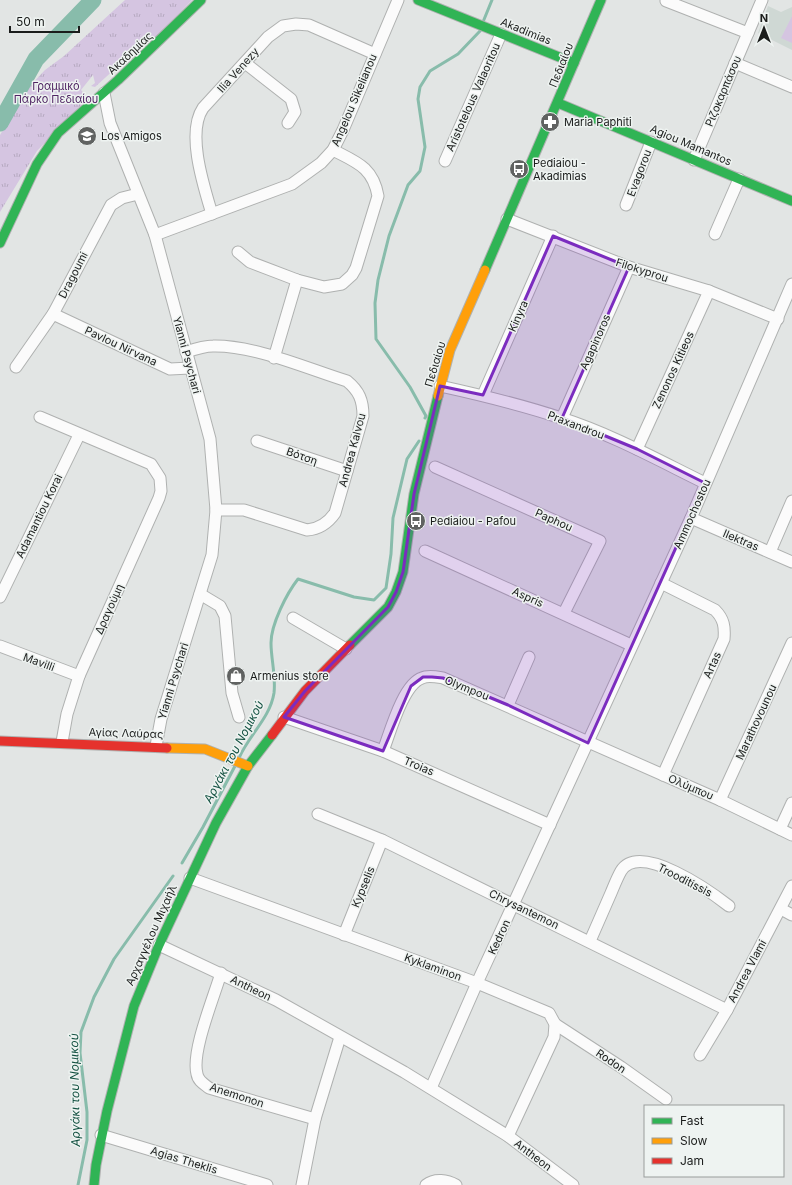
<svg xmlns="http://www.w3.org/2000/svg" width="792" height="1185" font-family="Inter,sans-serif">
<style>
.built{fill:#cfd8d4}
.park{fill:url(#park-tufts)}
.pitch{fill:#d5c5e1}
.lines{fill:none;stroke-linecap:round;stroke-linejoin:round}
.stream{stroke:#88bcab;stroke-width:3}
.river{stroke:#88bcab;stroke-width:17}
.street-casing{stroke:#afb1b0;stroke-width:13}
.fast-casing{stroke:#afb1b0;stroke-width:11}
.slow-casing{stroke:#afb1b0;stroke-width:11}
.jam-casing{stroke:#afb1b0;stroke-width:11}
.street{stroke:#fbfbfb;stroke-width:11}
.fast{stroke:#30b455;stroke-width:9}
.slow{stroke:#ff9f0a;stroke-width:9}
.jam{stroke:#e5322d;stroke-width:9}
.marked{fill:#7b2cbf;fill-opacity:0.2;stroke:#7b2cbf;stroke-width:3;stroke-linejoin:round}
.labels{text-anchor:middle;stroke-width:3;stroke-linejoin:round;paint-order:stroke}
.street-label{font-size:11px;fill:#1a1c1b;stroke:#eef3f1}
.park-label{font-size:11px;fill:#502564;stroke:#eef3f1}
.poi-label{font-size:11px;fill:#1a1c1b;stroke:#eef3f1;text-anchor:start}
.water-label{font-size:12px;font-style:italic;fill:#135141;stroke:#eef3f1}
</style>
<defs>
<pattern id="park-tufts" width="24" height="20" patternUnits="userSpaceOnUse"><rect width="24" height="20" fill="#d5c5e1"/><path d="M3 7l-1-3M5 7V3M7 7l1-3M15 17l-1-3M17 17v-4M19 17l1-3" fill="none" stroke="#b6a9c0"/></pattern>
</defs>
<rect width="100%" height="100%" fill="#e2e5e4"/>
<polygon class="built" points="768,6 781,12 792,7 792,50 758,33"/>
<polygon class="park" points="125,0 192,0 155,39 139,47 95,87 91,86 95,83 93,75 81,90 88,98 37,151 0,212 0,135 29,87 45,70 64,56"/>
<polygon class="pitch" points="792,16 792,43 781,38"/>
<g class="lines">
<g class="stream">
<polyline points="483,22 492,0"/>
<polyline points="425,418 426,416 410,387 376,339 375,303 378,280 389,236 408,185 420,171 425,147 418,99 420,87 430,71 458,54 480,31"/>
<path d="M239 758C249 735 270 718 274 693 276 676 271 659 271 643 271 624 287 593 298 579L354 597 374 600 386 588 391 554 393 518 407 459 419 441"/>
<polyline points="182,863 203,827 235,766"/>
<polyline points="78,1185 87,1140 87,1112 80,1053 81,1032 94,997 114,959 173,876"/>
</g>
<polyline class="river" points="0,123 36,59 93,0"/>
<defs>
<g id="street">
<polyline points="666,1 748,33"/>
<polyline points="245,63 291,99 295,112 288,123"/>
<polyline points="735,63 792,87"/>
<polyline points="104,93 110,123 155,235 210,439 216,510 212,555 161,719 156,746"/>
<polyline points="694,160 762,0"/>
<polyline points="445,161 501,34"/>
<polyline points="626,205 651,142"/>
<path d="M212 214C204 187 186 133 203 108L268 37 283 26 296 24 309 25 375 54"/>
<polyline points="507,219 629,267 709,291 778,319"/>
<polyline points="715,234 739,179"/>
<polyline points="155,235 292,184 321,163 333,150 343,130 398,0"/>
<path d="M238 252 250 262 297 280 324 287 342 284 352 275 356 268 378 196C373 167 356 162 333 150"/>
<polyline points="53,314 170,369 190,368"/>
<path d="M186 352C195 349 204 346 213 346 254 345 308 369 347 381 359 391 363 400 363 416L335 513C328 523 320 529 307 530L244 510H216"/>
<polyline points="274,358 297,280"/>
<polyline points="16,367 53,314 111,205 122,198 138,194"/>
<path d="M440 386C481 395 522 405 561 418 611 434 658 460 705 483"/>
<polyline points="483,395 553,236"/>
<polyline points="40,417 151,464 160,478 161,491 159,498 79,676 67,714 62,742"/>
<polyline points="562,418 629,267"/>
<polyline points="257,441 347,471"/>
<polyline points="637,449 709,291"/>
<polyline points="435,467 600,541 564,613"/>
<polyline points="691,518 792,562"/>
<polyline points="425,551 631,645"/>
<polyline points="770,552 792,501"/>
<path d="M661 583 715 610C724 619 725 627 724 639L663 775"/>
<polyline points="200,594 220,606 225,616 232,693 239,717"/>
<polyline points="0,597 79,435"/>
<polyline points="293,618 346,649"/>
<polyline points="0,646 79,676"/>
<polyline points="508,705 529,657"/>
<polyline points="284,717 383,751 550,825"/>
<path d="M383 751C390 733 403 684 422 678 428 675 437 677 443 678L720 800 792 835"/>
<polyline points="720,800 792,643"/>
<polyline points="318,814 382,840 727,1010"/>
<polyline points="780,829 792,803"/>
<polyline points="190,878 477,983 549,1013 555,1024 554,1037 508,1136"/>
<polyline points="781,909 792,915"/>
<polyline points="344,935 382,840"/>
<path d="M590 941C597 925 604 909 611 893 614 886 617 878 621 871 640 841 711 892 729 906"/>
<polyline points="159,945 276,1000 404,1072 508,1136 573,1185"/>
<path d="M221 973C214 997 191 1052 197 1074 198 1081 204 1084 209 1088L315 1119"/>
<polyline points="555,1024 621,1067 666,1099"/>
<polyline points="700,1055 727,1010 792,886"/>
<polyline points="431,1088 477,983 691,518 792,284"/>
<polyline points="101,1135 267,1185"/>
<polyline points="302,1185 315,1119 340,1037"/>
<path d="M426 1185C435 1178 447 1180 456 1185"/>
</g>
<g id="fast">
<polyline points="418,0 574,63"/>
<polyline points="558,103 792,201"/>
<polyline points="0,243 37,164 58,133 118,80 201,0"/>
<polyline points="485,270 601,0"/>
<polyline points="350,645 388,607 396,592 403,572 414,494 438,396"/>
<polyline points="94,1185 96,1165 107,1111 134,1006 159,945 216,823 248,766 272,735"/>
</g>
<g id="slow">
<polyline points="438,396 450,350 485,270"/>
<polyline points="167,748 205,749 248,766"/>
</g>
<g id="jam">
<polyline points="272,735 305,691 350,645"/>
<polyline points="0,741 167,748"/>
</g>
</defs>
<use href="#street" class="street-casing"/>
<use href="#fast" class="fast-casing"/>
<use href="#slow" class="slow-casing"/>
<use href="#jam" class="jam-casing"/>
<use href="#street" class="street"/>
<use href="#fast" class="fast"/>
<use href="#slow" class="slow"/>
<use href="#jam" class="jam"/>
</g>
<path class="marked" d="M553 236 629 267 562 418 637 449 705 483 588 743 508 705 443 678 432 677H423L411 686 383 751 284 717 305 691 388 607 396 592 403 572 414 494 440 386 483 395Z"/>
<defs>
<symbol id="pharmacy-disc" viewBox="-11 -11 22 22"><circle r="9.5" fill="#606261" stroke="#eef3f1"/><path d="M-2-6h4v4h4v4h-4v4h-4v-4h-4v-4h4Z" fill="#fff"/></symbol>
<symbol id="school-disc" viewBox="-11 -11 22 22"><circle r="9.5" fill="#606261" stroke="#eef3f1"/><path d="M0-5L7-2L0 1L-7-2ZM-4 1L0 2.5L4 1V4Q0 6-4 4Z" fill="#fff"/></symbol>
<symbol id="bus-disc" viewBox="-11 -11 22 22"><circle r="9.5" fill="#606261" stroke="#eef3f1"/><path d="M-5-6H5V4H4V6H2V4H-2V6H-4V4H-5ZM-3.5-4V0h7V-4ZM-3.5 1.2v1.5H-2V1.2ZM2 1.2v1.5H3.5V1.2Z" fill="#fff"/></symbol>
<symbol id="shop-disc" viewBox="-11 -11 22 22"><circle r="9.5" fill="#606261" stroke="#eef3f1"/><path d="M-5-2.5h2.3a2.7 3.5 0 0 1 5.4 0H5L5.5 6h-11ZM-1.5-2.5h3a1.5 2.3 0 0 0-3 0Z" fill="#fff"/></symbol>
</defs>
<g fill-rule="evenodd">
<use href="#pharmacy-disc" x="539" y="111" width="22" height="22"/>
<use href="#school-disc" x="76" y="125" width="22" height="22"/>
<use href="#bus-disc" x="508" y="158" width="22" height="22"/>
<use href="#bus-disc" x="405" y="510" width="22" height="22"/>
<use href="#shop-disc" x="225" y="665" width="22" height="22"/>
</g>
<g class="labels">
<g class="street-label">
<text transform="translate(526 31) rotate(22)" y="4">Akadimias</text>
<text transform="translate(130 53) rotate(-43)" y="4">Ακαδημίας</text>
<text transform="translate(561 65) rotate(-68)" y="4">Πεδιαίου</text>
<text transform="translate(238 70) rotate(-48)" y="4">Ilia Venezy</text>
<text transform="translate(723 91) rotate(-67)" y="4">Ριζοκαρπάσου</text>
<text transform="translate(473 97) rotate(-66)" y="4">Aristotelous Valaoritou</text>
<text transform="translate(354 100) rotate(-67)" y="4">Angelou Sikelianou</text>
<text transform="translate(691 145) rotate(23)" y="4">Agiou Mamantos</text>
<text transform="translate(639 173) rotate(-69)" y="4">Evagorou</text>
<text transform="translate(642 270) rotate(18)" y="4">Filokyprou</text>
<text transform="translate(73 275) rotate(-63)" y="4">Dragoumi</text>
<text transform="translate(518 316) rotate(-66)" y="4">Kinyra</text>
<text transform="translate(595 342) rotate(-66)" y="4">Agapinoros</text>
<text transform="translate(121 346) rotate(25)" y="4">Pavlou Nirvana</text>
<text transform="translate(187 355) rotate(75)" y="4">Yianni Psychari</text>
<text transform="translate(435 364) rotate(-73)" y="4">Πεδιαίου</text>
<text transform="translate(673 370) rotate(-65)" y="4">Zenonos Kitieos</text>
<text transform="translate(576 425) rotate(21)" y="4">Praxandrou</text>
<text transform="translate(352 450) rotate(-75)" y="4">Andrea Kalvou</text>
<text transform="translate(302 456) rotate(19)" y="4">Βότση</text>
<text transform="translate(692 514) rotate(-66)" y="4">Ammochostou</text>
<text transform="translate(39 516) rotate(-64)" y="4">Adamantiou Korai</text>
<text transform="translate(554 520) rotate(24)" y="4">Paphou</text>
<text transform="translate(741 540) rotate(23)" y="4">Ilektras</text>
<text transform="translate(528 597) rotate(24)" y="4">Aspris</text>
<text transform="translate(109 609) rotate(-66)" y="4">Δραγούμη</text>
<text transform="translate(39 662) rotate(20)" y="4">Mavilli</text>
<text transform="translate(712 665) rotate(-66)" y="4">Artas</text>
<text transform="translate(173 681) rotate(-73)" y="4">Yianni Psychari</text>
<text transform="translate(467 688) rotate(22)" y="4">Olympou</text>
<text transform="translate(756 722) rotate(-65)" y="4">Marathovounou</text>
<text transform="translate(126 733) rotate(2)" y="4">Αγίας Λαύρας</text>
<text transform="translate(419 766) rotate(23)" y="4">Troias</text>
<text transform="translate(691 787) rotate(23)" y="4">Ολύμπου</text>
<text transform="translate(685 880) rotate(27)" y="4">Trooditissis</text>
<text transform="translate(363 887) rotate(-68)" y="4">Kypselis</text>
<text transform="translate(524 909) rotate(26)" y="4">Chrysantemon</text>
<text transform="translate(151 935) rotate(-66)" y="4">Αρχαγγέλου Μιχαήλ</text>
<text transform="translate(499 937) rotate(-65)" y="4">Kedron</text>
<text transform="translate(433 967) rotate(20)" y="4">Kyklaminon</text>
<text transform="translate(747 971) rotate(-62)" y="4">Andrea Vlami</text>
<text transform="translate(251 988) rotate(26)" y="4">Antheon</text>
<text transform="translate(611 1061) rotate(34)" y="4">Rodon</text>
<text transform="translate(237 1095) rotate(18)" y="4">Anemonon</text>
<text transform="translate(533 1155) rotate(37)" y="4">Antheon</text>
<text transform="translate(184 1160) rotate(17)" y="4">Agias Theklis</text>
</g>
<g class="park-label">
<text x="56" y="90">Γραμμικό<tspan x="56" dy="13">Πάρκο Πεδιαίου</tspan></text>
</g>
<g class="poi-label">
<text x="564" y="126">Maria Paphiti</text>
<text x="101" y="140">Los Amigos</text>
<text x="533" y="167">Pediaiou -<tspan x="533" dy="13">Akadimias</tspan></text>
<text x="430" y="525">Pediaiou - Pafou</text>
<text x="250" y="680">Armenius store</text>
</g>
<g class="water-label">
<text transform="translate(234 752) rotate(-62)" y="4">Αργάκι του Νομικού</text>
<text transform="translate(75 1090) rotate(-91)" y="4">Αργάκι του Νομικού</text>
</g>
</g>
<rect x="644" y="1105" width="140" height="72" fill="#eef3f1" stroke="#999d9b"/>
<rect x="652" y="1118" width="20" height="6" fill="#30b455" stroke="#999d9b"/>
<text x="680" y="1125" font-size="12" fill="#1a1c1b">Fast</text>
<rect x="652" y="1138" width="20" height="6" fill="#ff9f0a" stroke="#999d9b"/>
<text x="680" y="1145" font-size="12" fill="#1a1c1b">Slow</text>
<rect x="652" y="1158" width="20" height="6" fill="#e5322d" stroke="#999d9b"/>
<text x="680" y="1165" font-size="12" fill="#1a1c1b">Jam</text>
<g transform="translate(764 28)" stroke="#eef3f1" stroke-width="3" paint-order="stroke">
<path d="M0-3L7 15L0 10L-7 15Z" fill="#1a1c1b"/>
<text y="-6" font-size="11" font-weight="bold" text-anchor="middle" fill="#1a1c1b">N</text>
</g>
<path d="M10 26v6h69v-6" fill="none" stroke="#1a1c1b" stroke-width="2"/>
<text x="16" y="26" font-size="12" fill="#1a1c1b" stroke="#eef3f1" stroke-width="3" paint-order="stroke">50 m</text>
</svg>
